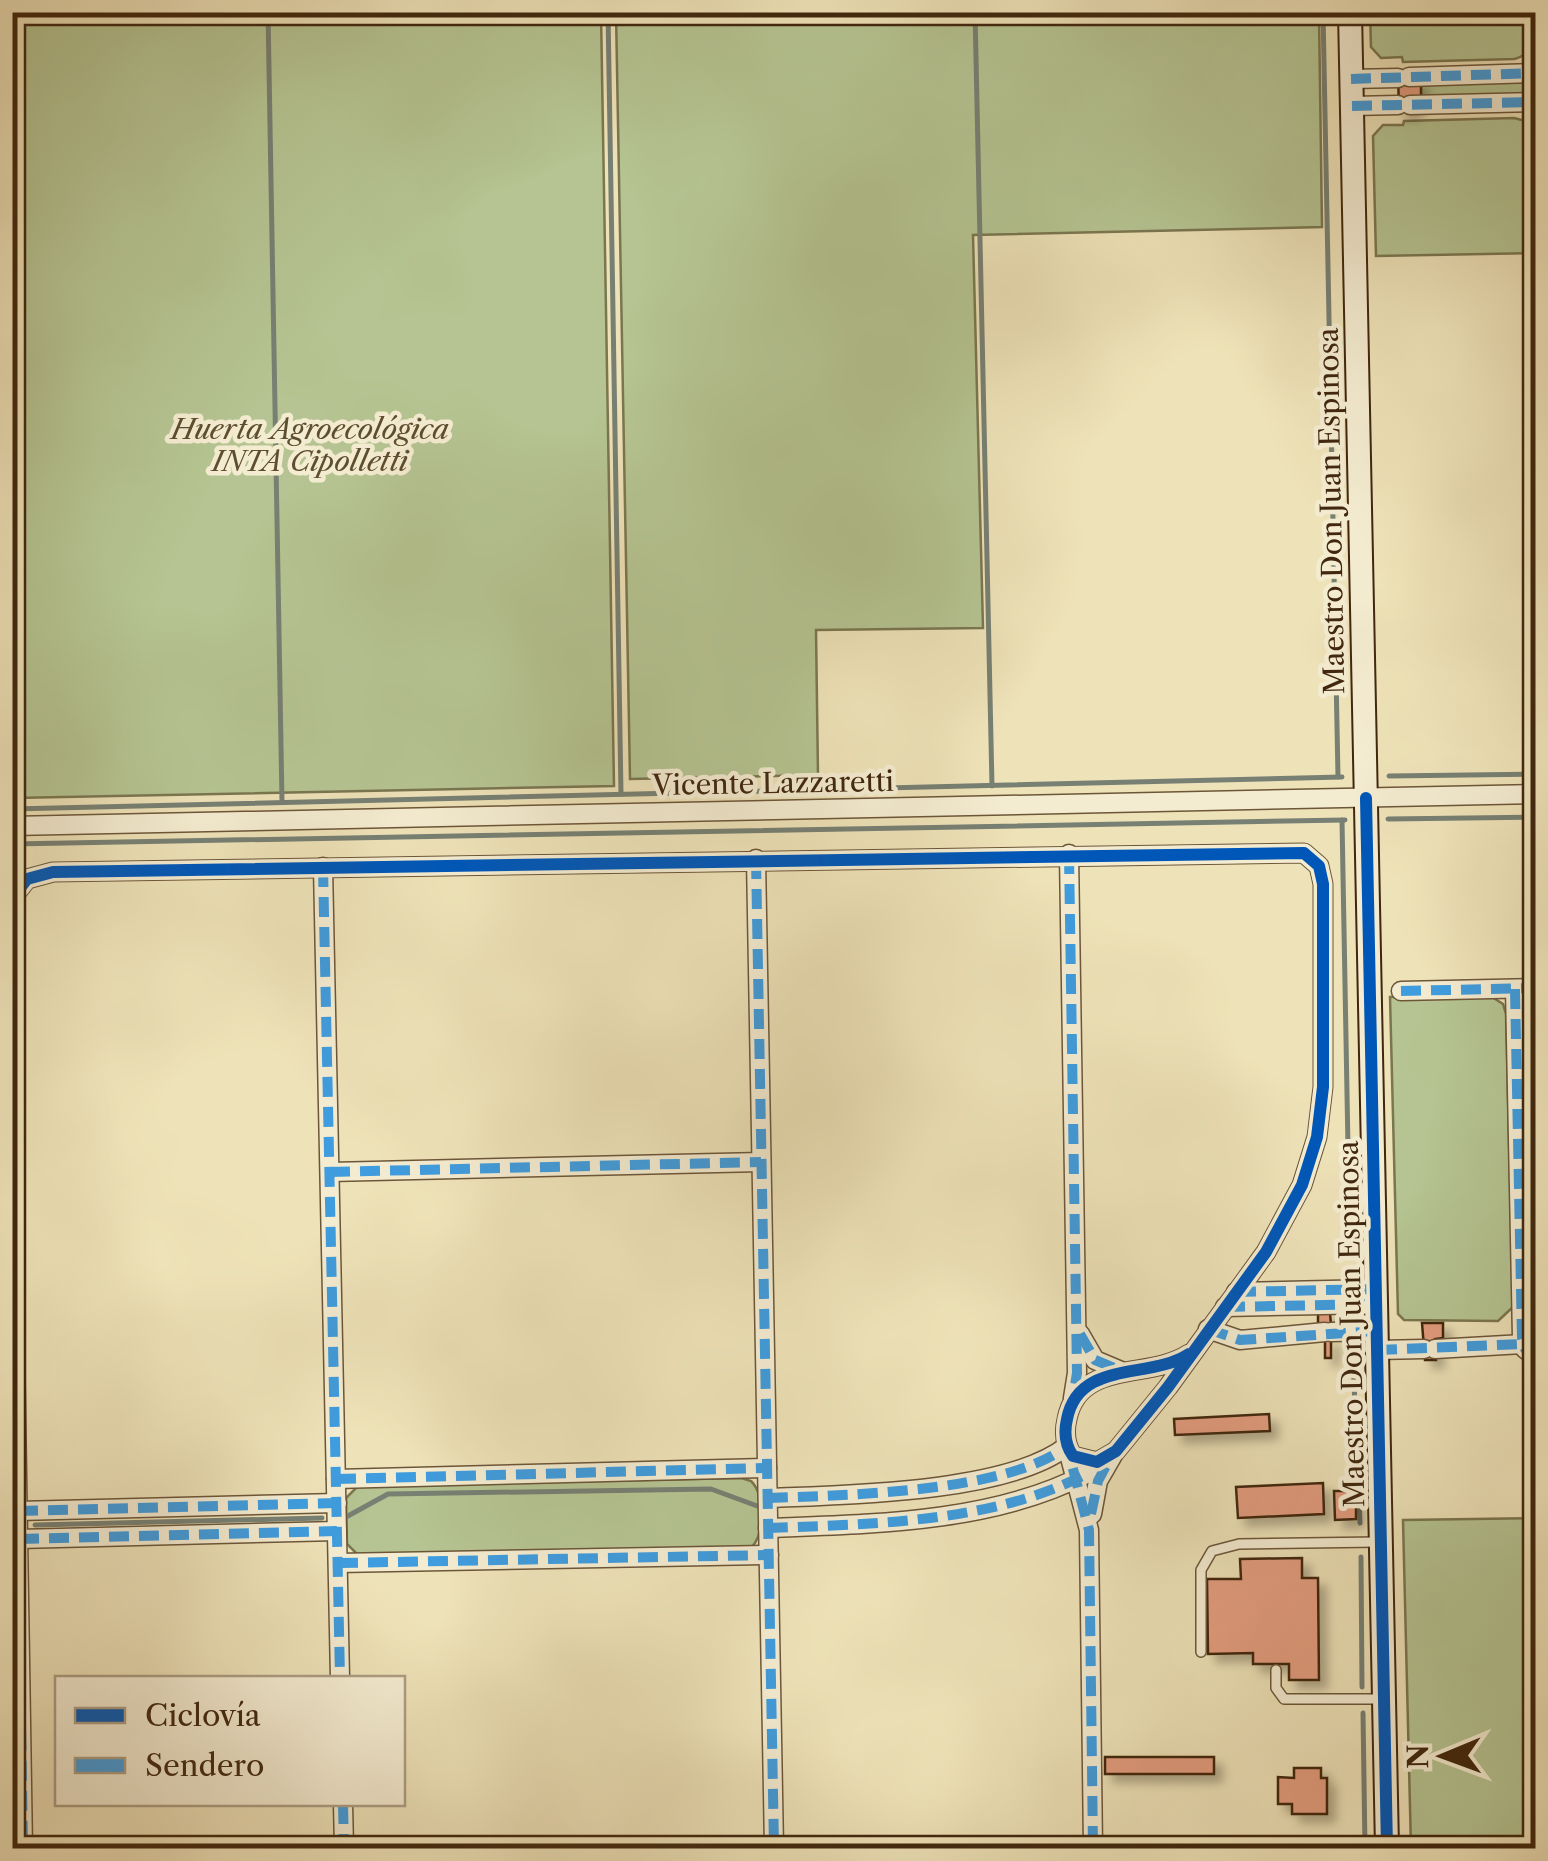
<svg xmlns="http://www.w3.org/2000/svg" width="1548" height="1861" font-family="'Libre Caslon Text',serif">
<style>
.green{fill:#b5c492;stroke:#7a7650;stroke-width:2.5}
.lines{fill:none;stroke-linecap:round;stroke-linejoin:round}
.stream{stroke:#778073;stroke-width:5}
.building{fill:#e29c7e;stroke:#40270e;stroke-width:2.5;filter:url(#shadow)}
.service-casing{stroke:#6c5638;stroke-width:12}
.minor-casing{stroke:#6c5638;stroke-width:21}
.secondary-casing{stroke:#40270e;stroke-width:26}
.service{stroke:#f4ecd1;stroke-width:9}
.minor{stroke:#f4ecd1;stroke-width:18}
.secondary{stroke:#f4ecd1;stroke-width:22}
.quiet{stroke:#3f9cde;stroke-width:10;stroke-dasharray:20 10;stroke-linecap:butt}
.cycleway-casing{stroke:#f4ecd1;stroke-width:19}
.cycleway{stroke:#0057b8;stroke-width:12}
.labels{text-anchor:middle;stroke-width:9;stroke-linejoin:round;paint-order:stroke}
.park-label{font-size:28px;font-style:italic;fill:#5d4e2f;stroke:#f4ecd1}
.street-label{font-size:28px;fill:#40270e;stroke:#f4ecd1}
</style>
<defs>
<filter id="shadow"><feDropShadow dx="8" dy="8" stdDeviation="5" flood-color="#0004"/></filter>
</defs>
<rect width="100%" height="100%" fill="#eee2b8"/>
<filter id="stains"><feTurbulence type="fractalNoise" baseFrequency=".002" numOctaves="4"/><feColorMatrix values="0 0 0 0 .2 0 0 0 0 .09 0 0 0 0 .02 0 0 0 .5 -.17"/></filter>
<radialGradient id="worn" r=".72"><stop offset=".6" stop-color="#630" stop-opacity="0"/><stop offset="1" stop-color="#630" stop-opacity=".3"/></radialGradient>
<g class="green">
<polygon points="12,13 601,13 614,786 13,798"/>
<polygon points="616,13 1319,13 1322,227 973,235 983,628 816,630 818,775 630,779"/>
<path d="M1370 13H1532C1532 32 1537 54 1514 59L1403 62 1402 57 1381 58 1371 47Z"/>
<polygon points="1522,81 1529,87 1527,94 1421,99 1421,83"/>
<polygon points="1514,118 1526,121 1534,136 1535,253 1376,256 1373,136 1383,125 1403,125 1404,121"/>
<polygon points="1489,995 1503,1004 1506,1014 1513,1307 1498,1321 1404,1320 1398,1314 1390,997"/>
<path d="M741 1478 751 1481C765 1495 765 1532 752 1547L359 1556 347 1544 346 1498 358 1486Z"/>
<polygon points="1535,1518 1535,1848 1411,1848 1403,1520"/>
</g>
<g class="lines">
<g class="stream">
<polyline points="268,12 282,802"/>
<polyline points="608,12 621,794"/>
<polyline points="975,12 992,786"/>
<polyline points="1323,12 1338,777"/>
<polyline points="1389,776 1536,774"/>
<polyline points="12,809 1342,777"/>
<polyline points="1388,819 1536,817"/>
<polyline points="1342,820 1350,1257"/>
<polyline points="12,844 1345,820"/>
<polyline points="1353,1360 1360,1523"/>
<polyline points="346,1517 388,1494 711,1489 760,1507"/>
<polyline points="35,1525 322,1518"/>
<polyline points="1361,1557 1362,1687"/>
<polyline points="1363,1713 1365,1848"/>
</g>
</g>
<g class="building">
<polygon points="1398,72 1421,83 1421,99 1410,111 1399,111"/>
<polygon points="1330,1313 1331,1325 1318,1326 1318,1314"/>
<polygon points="1422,1323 1443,1323 1443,1338 1435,1339 1436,1360 1425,1360"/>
<polygon points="1331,1338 1331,1358 1325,1358 1325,1339"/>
<polygon points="1269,1414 1270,1431 1175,1435 1174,1419"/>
<polygon points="1323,1483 1324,1514 1238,1518 1236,1487"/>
<polygon points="1334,1491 1356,1491 1356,1519 1335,1520"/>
<polygon points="1302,1558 1302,1578 1318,1578 1319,1680 1289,1680 1289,1664 1253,1664 1253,1653 1208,1654 1207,1579 1241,1579 1240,1559"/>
<rect x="1105" y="1757" width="109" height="17"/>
<polygon points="1294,1768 1321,1768 1321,1778 1327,1778 1327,1814 1292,1814 1292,1804 1278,1804 1278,1777 1294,1778"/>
</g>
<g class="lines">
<defs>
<g id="service">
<polyline points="1201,1652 1201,1570 1212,1551 1239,1544 1378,1542"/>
<polyline points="1276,1670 1276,1688 1284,1699 1381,1699"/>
</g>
<g id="minor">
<polyline points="1409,77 1536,73"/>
<polyline points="1351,79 1398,78"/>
<polyline points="1410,105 1536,102"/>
<polyline points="1352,106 1398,105"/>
<polyline points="12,826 1536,794"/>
<polyline points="1069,854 1077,1373 1073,1398"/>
<polyline points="756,859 774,1848"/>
<polyline points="323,867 340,1678"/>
<path d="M12 898 27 879 53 872 1304 853 1319 866 1323 884V1087L1317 1137 1302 1185 1266 1252 1168 1387 1116 1451 1097 1462 1073 1456C1065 1445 1064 1432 1067 1419 1079 1359 1150 1380 1189 1354"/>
<polyline points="1515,989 1522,1338 1525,1349 1536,1357"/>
<polyline points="1401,991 1536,988"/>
<polyline points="12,1161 23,1848"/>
<polyline points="330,1172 761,1162"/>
<polyline points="1236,1292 1375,1289"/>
<polyline points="1225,1307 1375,1304"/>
<polyline points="1208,1329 1240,1340 1325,1332"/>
<polyline points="1331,1332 1376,1331"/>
<polyline points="1080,1334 1095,1360 1121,1371"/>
<polyline points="1435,1349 1523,1344"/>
<polyline points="1377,1350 1424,1349"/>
<polyline points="336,1479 767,1468"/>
<path d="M768 1498C844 1495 1008 1493 1067 1446L1089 1530 1093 1848"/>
<polyline points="18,1511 337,1503"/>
<polyline points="1092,1514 1098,1481 1113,1455"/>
<path d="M768 1528C871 1524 992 1523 1086 1474"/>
<polyline points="19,1539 337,1531"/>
<polyline points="338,1563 769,1555"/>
<polyline points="343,1804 344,1848"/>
</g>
<polyline id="secondary" points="1350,12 1387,1848"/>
</defs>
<use href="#service" class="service-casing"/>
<use href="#minor" class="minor-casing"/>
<use href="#secondary" class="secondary-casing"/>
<use href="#service" class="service"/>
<use href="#minor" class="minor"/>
<use href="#secondary" class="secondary"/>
<g class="quiet">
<polyline points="1351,79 1536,73"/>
<polyline points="1352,106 1536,102"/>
<polyline points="1069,854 1077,1373 1073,1398"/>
<polyline points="756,859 774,1848"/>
<polyline points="323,867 340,1678"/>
<polyline points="1515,989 1522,1338 1525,1349 1536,1357"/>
<polyline points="1401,991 1536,988"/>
<polyline points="12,1161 23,1848"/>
<polyline points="330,1172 761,1162"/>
<polyline points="1236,1292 1375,1289"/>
<polyline points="1225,1307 1375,1304"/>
<polyline points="1208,1329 1240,1340 1376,1331"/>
<polyline points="1080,1334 1095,1360 1122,1371"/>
<polyline points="1377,1350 1523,1344"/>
<polyline points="336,1479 767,1468"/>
<path d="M768 1498C844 1495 1008 1493 1067 1446L1089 1530 1093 1848"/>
<polyline points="18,1511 337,1503"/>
<polyline points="1091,1514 1098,1481 1110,1458"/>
<path d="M768 1528C871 1524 993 1523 1086 1474"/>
<polyline points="19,1539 337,1531"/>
<polyline points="338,1563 769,1555"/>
<polyline points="343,1804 344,1848"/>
</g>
<defs>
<g id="cycleway">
<polyline points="1366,798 1387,1848"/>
<path d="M12 898 27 879 53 872 1304 853 1319 866 1323 884V1087L1317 1137 1302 1185 1266 1252 1168 1387 1116 1451 1097 1462 1073 1456C1065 1445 1064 1432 1067 1419 1079 1359 1150 1380 1189 1354"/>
</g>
</defs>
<use href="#cycleway" class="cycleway-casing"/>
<use href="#cycleway" class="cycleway"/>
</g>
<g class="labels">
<g class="park-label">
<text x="310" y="439">Huerta Agroecológica<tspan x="310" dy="32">INTA Cipolletti</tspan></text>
</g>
<g class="street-label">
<text transform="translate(1331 511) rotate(-91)" y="10">Maestro Don Juan Espinosa</text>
<text transform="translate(773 783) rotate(-1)" y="10">Vicente Lazzaretti</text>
<text transform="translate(1351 1324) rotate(-91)" y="10">Maestro Don Juan Espinosa</text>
</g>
</g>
<rect width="1548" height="1861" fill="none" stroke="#eee2b8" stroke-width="50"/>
<rect x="15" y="15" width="1518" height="1831" fill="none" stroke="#40270e" stroke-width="5"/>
<rect x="25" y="25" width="1498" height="1811" fill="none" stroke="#40270e" stroke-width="2.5"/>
<rect x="55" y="1676" width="350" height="130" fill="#f4ecd1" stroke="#ac9d83" stroke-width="2.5"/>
<rect x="75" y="1708" width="50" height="15" fill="#0057b8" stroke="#ac9d83" stroke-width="2.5"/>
<text x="145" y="1726" font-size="30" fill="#40270e">Ciclovía</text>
<rect x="75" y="1758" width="50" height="15" fill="#3f9cde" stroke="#ac9d83" stroke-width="2.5"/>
<text x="145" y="1776" font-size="30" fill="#40270e">Sendero</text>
<g transform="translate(1443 1756) rotate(269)" stroke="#f4ecd1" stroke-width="8" paint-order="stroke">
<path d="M0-8L18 38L0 25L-18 38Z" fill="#40270e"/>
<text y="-15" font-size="28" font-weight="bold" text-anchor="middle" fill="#40270e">N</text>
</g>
<rect width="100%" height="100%" filter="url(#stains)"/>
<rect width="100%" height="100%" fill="url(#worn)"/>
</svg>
